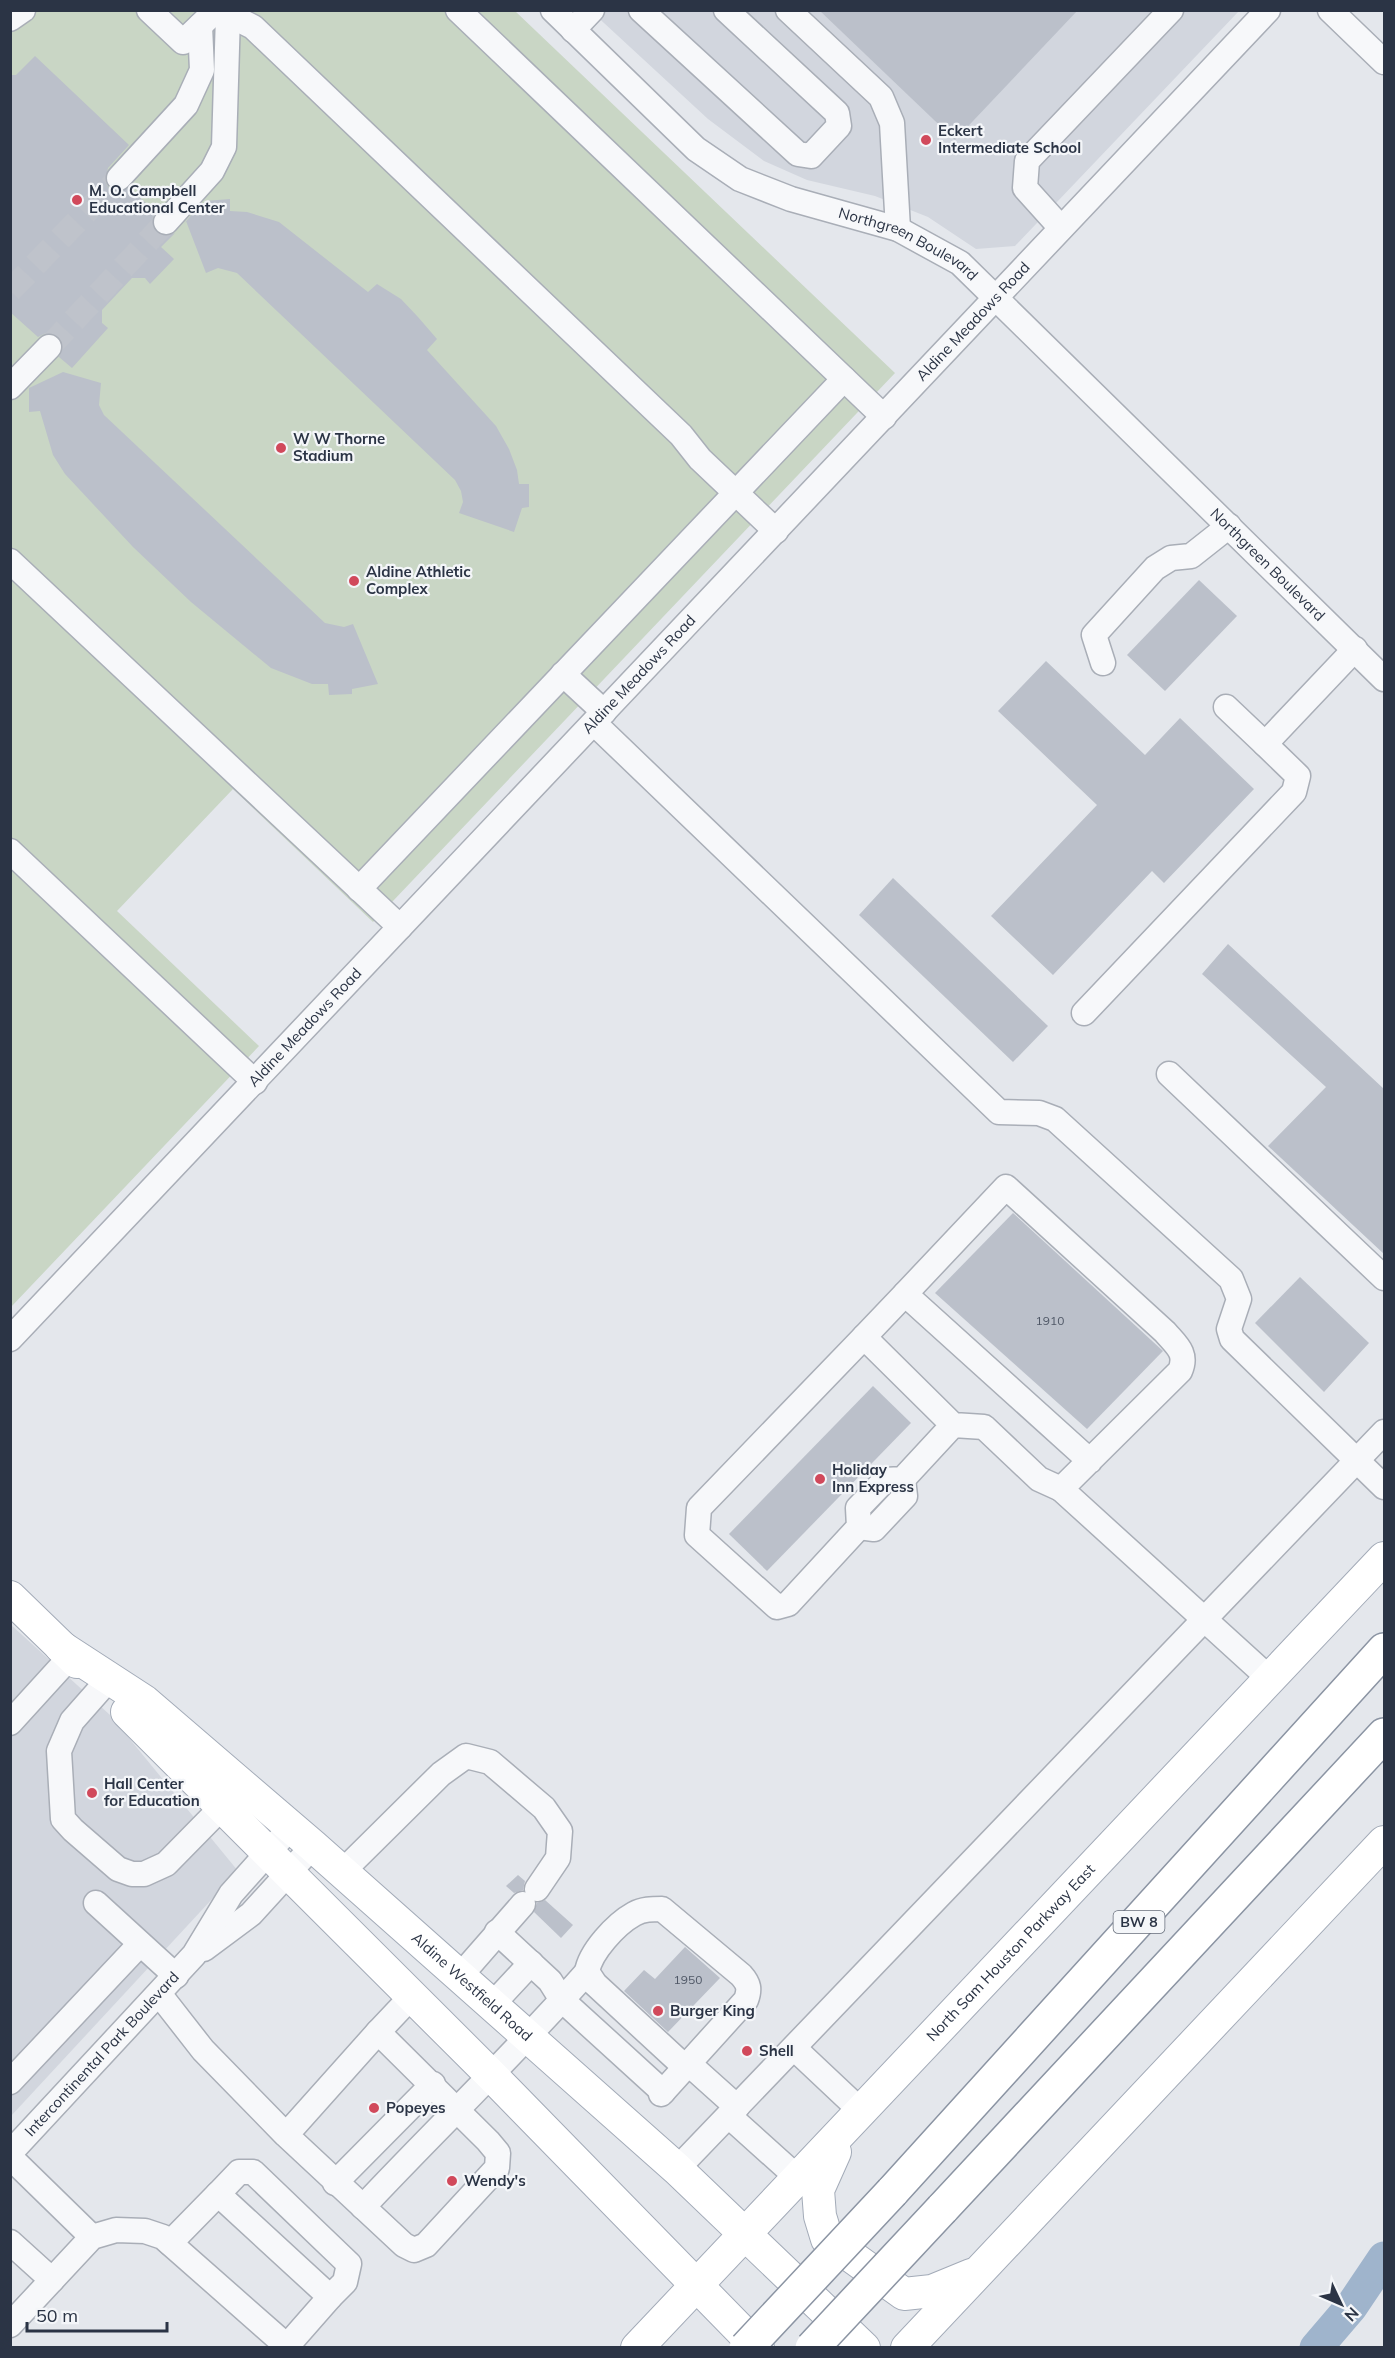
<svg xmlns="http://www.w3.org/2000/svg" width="1395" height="2358" font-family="Mulish,sans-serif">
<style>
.built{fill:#d2d6de}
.green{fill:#c9d6c5}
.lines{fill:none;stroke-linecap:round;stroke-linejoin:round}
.river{stroke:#9fb4cc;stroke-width:33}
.building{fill:#bbc0ca}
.minor-tunnel{stroke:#bfc3cb;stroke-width:24;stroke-dasharray:24 12;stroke-linecap:butt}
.minor-casing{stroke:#a9aeb7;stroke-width:27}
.major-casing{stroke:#a3abb8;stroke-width:34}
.highway-casing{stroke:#8b94a3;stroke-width:36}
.minor{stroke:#f7f8fa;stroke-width:24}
.major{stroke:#fff;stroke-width:32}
.highway{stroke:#fff;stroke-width:33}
.highway-bridge-casing{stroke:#8b94a3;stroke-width:36;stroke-linecap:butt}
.highway-bridge{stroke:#fff;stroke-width:33}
.poi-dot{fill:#d1495b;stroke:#f4f6f9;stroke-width:2}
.labels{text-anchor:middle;stroke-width:4.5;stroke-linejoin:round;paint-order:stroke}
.number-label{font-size:12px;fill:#4f5766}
.shield{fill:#f4f6f9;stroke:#676e7b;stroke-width:1.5}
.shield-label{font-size:14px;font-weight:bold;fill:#2b3445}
.poi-label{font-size:15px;font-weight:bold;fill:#2b3445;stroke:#f4f6f9;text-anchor:start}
.street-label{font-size:15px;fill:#2b3445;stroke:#f4f6f9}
</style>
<rect width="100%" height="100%" fill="#e4e7ec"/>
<g class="built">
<polygon points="591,11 1239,11 1015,246 976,249 928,217 875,196 807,180 764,161 708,119"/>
<polygon points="10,1624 110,1715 238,1871 11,2116"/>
</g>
<polygon class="green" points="10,11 515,11 895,373 373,922 233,789 117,911 259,1046 11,1307"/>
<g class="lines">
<polyline class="river" points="1316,2348 1351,2307 1384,2258"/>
</g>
<g class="building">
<polygon points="819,10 1078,10 955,140"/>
<polygon points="35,56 129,145 108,168 105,182 109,188 116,192 129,188 156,212 152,220 156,232 164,236 175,233 161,247 174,259 150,284 145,278 132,278 102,310 102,323 108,328 72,368 59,357 63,344 58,336 46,333 38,337 10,312 10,75 16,75"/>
<polygon points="230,199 230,211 247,212 279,222 368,292 377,284 401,299 418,317 437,339 427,350 496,426 509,449 517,470 519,484 529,484 529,507 522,508 514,532 459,513 463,502 461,491 455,480 237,273 218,268 206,273 186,221 183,225 193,213 206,211 205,201"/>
<polygon points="63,372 101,383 99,405 104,415 325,623 344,627 353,624 378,684 352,689 352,694 329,695 328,684 312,684 271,668 191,602 133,547 65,474 53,455 40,411 29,412 29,388"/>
<polygon points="1199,580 1237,616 1165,691 1127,655"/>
<polygon points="1046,661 1145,755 1180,718 1254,789 1164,883 1152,871 1053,975 991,916 1097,805 998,711"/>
<polygon points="893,878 1048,1026 1013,1062 859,915"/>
<polygon points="1228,944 1384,1089 1384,1254 1268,1146 1326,1087 1202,974"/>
<polygon points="1013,1213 1163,1351 1087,1429 935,1293"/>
<polygon points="1300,1277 1369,1343 1324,1392 1255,1323"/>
<polygon points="873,1386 911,1423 767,1571 729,1534"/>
<polygon points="518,1875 525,1881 523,1890 514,1893 506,1886"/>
<polygon points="545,1900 573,1925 561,1938 534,1912 537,1903"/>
<polygon points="685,1947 720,1978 668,2032 624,1991 644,1970 655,1979"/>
</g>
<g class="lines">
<g class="minor-tunnel">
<polyline points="10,291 119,178"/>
<polyline points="49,347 166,222"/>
</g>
<defs>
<g id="minor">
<polyline points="149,10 183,42 208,18"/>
<polyline points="219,10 253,27 681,435 700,459 776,531"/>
<polyline points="458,10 884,417"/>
<path id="s1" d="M553 10 696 149 740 179 791 199 898 229 960 263 1384 679"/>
<polyline points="641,10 798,154 811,156 839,126 837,113 726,10"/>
<polyline points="788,10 881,97 892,123 898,229"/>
<polyline points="1330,10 1384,62"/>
<polyline points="10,19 23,10"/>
<polyline points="573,30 592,10"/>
<polyline points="119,178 186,105 202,70 200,26"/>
<polyline points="166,222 212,171 224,147 228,15"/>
<polyline points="1061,228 1025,188 1027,161 1171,10"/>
<polyline points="10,387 49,347"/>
<polyline points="10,561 400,927"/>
<polyline points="1103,663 1094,635 1155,568 1171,558 1191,556 1229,526"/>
<polyline points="563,674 604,712"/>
<polyline points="1226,707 1265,744"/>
<polyline points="594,723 999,1112 1039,1113 1055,1119 1231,1279 1239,1299 1229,1329 1232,1339 1384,1487"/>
<polyline points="10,851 255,1082"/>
<polyline points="359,889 844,379"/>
<polyline points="1084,1013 1294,792 1298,776 1265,744 1355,649"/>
<polyline points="1169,1074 1384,1278"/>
<polyline points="864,1337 905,1294"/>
<path id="s2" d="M10 1339 1268 10"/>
<polyline points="953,1425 864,1337 699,1508 697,1535 777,1607 788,1604 859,1527 858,1508 885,1480 903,1479 953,1425 984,1427 1039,1479 1061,1489"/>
<path d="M1090 1461 905 1294 1006 1187 1165 1332C1176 1345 1188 1353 1180 1371L1061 1489 1270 1679"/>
<polyline points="859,1527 874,1529 905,1496 903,1479"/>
<polyline points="102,1687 72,1721 59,1751 63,1819 73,1830 118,1869 132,1874 144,1874 166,1864 223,1806"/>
<polyline points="10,1723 71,1656"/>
<polyline points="342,1872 441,1774 466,1756 490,1762 544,1808 560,1831 558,1858 537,1889"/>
<polyline points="96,1903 176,1976"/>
<polyline points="497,1932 550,1981 562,2000 663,2092"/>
<polyline points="204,1949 251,1914 313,1846"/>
<polyline points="460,1976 523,1904"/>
<polyline points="160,1995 203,2050 286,2135 404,2245 414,2250 426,2245 497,2168 498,2153 488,2141 378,2032 286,2135"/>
<polyline points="492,2005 531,1963"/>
<polyline points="378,2032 412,1996"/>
<polyline points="794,2048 862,2112"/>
<polyline points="689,2064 737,2107"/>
<polyline points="10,2082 140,1944"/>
<path d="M661 2094 746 2000C750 1989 749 1984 741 1975L662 1909C652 1909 643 1909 634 1914 616 1924 590 1952 587 1972L595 1984 686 2068"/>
<polyline points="729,2116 799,2179"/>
<path id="s3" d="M10 2153 194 1955 231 1894 291 1827"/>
<polyline points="10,2157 92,2237"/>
<polyline points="677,2169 1384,1432"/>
<polyline points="335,2183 433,2084"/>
<polyline points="218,2194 239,2172 253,2172 349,2264 345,2282 330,2297"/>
<path d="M363 2207C437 2128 516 2053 587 1972"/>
<polyline points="10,2242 52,2280"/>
<polyline points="170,2243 218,2194 330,2297 287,2346"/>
<polyline points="10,2325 92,2237 116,2230 145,2231 163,2237 289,2348"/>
</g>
<g id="major">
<polyline points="10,1597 77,1662"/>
<path id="s4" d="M61 1647 144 1701 313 1846 677 2169 864 2348"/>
<polyline points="127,1712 491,2075 758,2348"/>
<polyline points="835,2152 818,2190 820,2216 827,2239 904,2294 932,2291 971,2275"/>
<path id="s5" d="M637 2348 1384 1558"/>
<polyline points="907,2348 1384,1842"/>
</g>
<g id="highway">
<polyline points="892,2192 1384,1650"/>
<polyline points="942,2209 1384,1735"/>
</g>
</defs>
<use href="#minor" class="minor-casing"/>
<use href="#major" class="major-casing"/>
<use href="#highway" class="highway-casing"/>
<use href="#minor" class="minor"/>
<use href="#major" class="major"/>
<use href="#highway" class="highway"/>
<defs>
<g id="highway-bridge">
<polyline points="746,2348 892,2192"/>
<polyline points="812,2348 942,2209"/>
</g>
</defs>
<use href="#highway-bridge" class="highway-bridge-casing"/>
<use href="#highway-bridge" class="highway-bridge"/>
</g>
<g class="poi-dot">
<circle cx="926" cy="140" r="6"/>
<circle cx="77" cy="200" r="6"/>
<circle cx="281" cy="448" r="6"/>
<circle cx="354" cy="581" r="6"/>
<circle cx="820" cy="1479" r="6"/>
<circle cx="92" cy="1793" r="6"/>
<circle cx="658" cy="2011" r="6"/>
<circle cx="747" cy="2051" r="6"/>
<circle cx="374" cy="2108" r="6"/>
<circle cx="452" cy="2181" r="6"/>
</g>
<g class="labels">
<g class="number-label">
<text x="1050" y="1325">1910</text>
<text x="688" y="1984">1950</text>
</g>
<rect class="shield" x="1113.5" y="1911" width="51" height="22" rx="4.5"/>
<g class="shield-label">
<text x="1139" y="1927">BW 8</text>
</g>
<g class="poi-label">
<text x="938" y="136">Eckert<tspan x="938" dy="17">Intermediate School</tspan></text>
<text x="89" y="196">M. O. Campbell<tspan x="89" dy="17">Educational Center</tspan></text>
<text x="293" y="444">W W Thorne<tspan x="293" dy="17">Stadium</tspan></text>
<text x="366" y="577">Aldine Athletic<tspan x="366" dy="17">Complex</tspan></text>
<text x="832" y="1475">Holiday<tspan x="832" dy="17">Inn Express</tspan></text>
<text x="104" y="1789">Hall Center<tspan x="104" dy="17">for Education</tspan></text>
<text x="670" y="2016">Burger King</text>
<text x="759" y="2056">Shell</text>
<text x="386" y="2113">Popeyes</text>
<text x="464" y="2186">Wendy's</text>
</g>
<g class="street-label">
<text dy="5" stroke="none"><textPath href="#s1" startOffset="434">Northgreen Boulevard</textPath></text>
<text dy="5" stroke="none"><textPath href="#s2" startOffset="1401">Aldine Meadows Road</textPath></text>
<text dy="5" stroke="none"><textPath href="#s1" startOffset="920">Northgreen Boulevard</textPath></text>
<text dy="5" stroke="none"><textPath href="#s2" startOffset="915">Aldine Meadows Road</textPath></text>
<text dy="5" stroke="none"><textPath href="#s2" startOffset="429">Aldine Meadows Road</textPath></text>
<text dy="5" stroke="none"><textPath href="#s5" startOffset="544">North Sam Houston Parkway East</textPath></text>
<text dy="5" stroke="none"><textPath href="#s4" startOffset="534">Aldine Westfield Road</textPath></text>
<text dy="5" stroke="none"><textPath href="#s3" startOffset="135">Intercontinental Park Boulevard</textPath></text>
</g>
</g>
<rect width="1395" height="2358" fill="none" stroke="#2b3445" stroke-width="24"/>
<g transform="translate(1341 2304) rotate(134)" stroke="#f4f6f9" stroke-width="4.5" paint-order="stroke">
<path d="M0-4.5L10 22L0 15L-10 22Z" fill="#2b3445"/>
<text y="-9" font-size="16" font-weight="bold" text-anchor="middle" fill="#2b3445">N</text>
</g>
<path d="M27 2322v9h140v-9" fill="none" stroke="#2b3445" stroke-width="3"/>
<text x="36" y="2322" font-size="18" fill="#2b3445" stroke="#f4f6f9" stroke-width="4.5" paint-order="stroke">50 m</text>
</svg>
